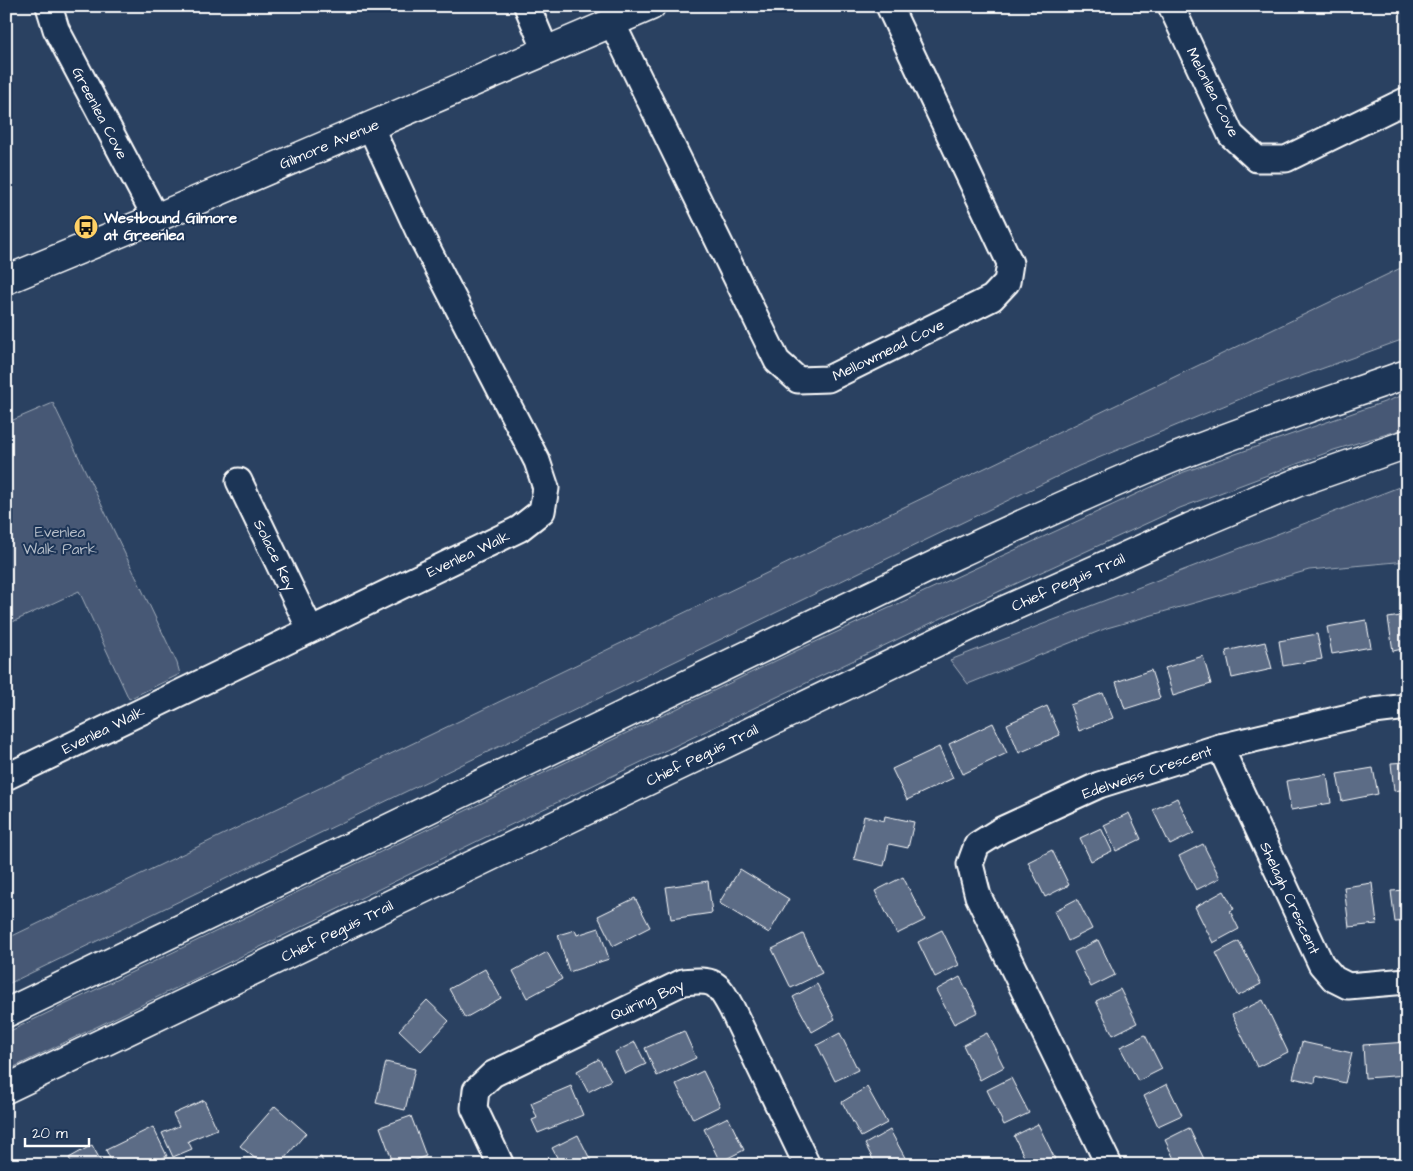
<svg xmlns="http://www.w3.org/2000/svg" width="1413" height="1171" font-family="'Architects Daughter',sans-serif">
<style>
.green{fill:#465975;stroke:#a2acba}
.building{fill:#5b6c86;stroke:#fff}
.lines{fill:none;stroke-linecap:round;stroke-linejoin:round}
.minor-casing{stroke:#fff;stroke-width:29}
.tertiary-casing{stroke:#fff;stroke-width:31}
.primary-casing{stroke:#fff;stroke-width:31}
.minor{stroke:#1d3557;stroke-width:25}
.tertiary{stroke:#1d3557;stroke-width:28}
.primary{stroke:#1d3557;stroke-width:28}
.labels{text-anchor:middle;stroke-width:4;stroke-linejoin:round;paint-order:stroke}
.street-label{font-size:15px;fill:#fff;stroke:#1d3557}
.poi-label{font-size:15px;font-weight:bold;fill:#fff;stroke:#1d3557;text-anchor:start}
.park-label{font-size:15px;fill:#b5bdc8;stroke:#1d3557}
</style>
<rect width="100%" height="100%" fill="#2a4161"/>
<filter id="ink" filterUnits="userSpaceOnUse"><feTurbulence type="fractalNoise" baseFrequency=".02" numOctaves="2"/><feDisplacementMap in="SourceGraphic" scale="10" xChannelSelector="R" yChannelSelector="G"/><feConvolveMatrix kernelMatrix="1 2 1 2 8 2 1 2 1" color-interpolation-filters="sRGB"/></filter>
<g filter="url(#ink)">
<g class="green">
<polygon points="1407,265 1407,338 1257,392 1079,466 6,985 6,939"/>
<polygon points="1407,394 1407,428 1334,450 1180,508 946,616 535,813 6,1071 6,1033 798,650 1184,472"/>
<polygon points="53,403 177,663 180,674 129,699 79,591 6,625 6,423"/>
<polygon points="1407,484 1407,561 1309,570 1107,628 968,684 950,660"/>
</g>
<g class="building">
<polygon points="1407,615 1407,648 1393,651 1388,618"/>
<polygon points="1366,620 1371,647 1332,654 1327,627"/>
<polygon points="1317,634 1322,659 1283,666 1279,641"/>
<polygon points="1265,642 1272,669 1232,678 1226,651"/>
<polygon points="1203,656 1211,684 1173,696 1165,668"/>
<polygon points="1151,670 1160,698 1125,709 1116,682"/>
<polygon points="1103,693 1113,718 1079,731 1070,705"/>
<polygon points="1047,706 1060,735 1019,753 1007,724"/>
<polygon points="993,723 1007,753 963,774 949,744"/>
<polygon points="939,747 953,778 907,800 892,769"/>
<polygon points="1407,762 1407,789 1394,791 1391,763"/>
<polygon points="1373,768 1378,794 1342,801 1337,774"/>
<polygon points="1327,774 1331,803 1291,810 1286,781"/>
<polygon points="1177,798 1194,833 1170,845 1153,810"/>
<polygon points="1129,813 1141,839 1116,851 1104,825"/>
<polygon points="864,816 884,821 885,816 914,822 908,848 889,844 884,866 854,859"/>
<polygon points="1101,828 1112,851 1091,861 1080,838"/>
<polygon points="1203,844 1220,878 1196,890 1179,856"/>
<polygon points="1052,850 1069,885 1045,897 1028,862"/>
<polygon points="740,869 789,899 769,933 719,903"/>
<polygon points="903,877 925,920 897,934 875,891"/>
<polygon points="708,881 712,913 671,919 666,887"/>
<polygon points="1372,883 1377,924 1349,927 1344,887"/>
<polygon points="1407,890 1407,921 1395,922 1391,891"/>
<polygon points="1224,891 1234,909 1230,911 1239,929 1213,943 1195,907"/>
<polygon points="635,898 650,927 613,946 598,916"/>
<polygon points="1077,899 1092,929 1068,941 1054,911"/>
<polygon points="599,928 609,959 569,972 558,935 575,930 577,935"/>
<polygon points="942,930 959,965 935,977 918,942"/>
<polygon points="803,934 822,973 791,988 772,949"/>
<polygon points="1098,940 1115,975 1091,987 1074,952"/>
<polygon points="1239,941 1261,984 1238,996 1216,953"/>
<polygon points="547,952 562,979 527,998 513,971"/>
<polygon points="485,969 501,998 465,1018 449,989"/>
<polygon points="960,977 978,1012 954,1024 936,990"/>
<polygon points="817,984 835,1019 812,1032 793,997"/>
<polygon points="1120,989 1137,1023 1113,1035 1096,1001"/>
<polygon points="427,1000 449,1021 421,1051 399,1030"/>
<polygon points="1263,1000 1288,1052 1257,1067 1232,1015"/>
<polygon points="684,1031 696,1058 657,1076 645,1048"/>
<polygon points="840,1033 858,1070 835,1081 817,1045"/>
<polygon points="987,1033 1004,1067 980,1080 963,1045"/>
<polygon points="1145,1035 1162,1069 1138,1081 1120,1047"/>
<polygon points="635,1042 646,1064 625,1074 615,1052"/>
<polygon points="1302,1042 1352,1053 1345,1083 1316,1076 1315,1083 1293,1078"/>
<polygon points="1407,1042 1407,1075 1365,1078 1363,1045"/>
<polygon points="599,1059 611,1080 588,1092 577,1071"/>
<polygon points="386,1062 415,1069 405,1110 376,1103"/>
<polygon points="703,1071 720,1106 693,1119 676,1084"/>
<polygon points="1011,1078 1029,1113 1004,1125 987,1090"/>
<polygon points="1167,1084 1182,1115 1158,1126 1144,1096"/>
<polygon points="571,1086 583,1115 538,1133 532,1120 537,1118 531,1103"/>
<polygon points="867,1087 887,1123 861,1137 842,1102"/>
<polygon points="204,1100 217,1129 188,1141 192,1149 173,1157 162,1133 179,1126 173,1114"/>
<polygon points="275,1106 306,1133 279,1165 263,1165 240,1146"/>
<polygon points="411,1116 426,1156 403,1165 394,1165 380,1127"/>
<polygon points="728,1117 744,1150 720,1162 704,1129"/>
<polygon points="1038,1124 1055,1159 1044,1165 1028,1165 1014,1136"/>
<polygon points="153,1127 167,1156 148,1165 113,1165 106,1150"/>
<polygon points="1189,1128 1206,1163 1203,1165 1177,1165 1165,1140"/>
<polygon points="890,1130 909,1165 876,1165 865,1144"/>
<polygon points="578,1135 593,1165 561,1165 552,1148"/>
<polygon points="92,1145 103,1165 73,1165 69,1158"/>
<polygon points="321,1157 324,1165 304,1165"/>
</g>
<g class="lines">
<defs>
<g id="minor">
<polyline points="49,6 56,29 156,218"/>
<polyline points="527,6 546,51"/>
<polyline points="1171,6 1231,135 1257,159 1286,159 1407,100"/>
<polyline points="612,23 777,361 798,380 828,379 992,298 1007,282 1010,263 889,6"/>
<polyline points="239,481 310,629"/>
<polyline points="1220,747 1321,964 1334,979 1348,986 1407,981"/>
<polyline points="6,777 519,529 542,511 546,488 537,461 418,230 370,126"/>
<path d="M501 1165 474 1108 476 1090 493 1074 683 982C714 979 717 981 732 1009L807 1165"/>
<polyline points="1109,1165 978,896 970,864 977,845 1001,830 1099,785 1220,747 1374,711 1407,707"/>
</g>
<polyline id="tertiary" points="6,280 156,218 651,6"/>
<g id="primary">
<path d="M6 1013 953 556C1022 524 1091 492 1161 463 1241 430 1324 403 1407 374"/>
<polyline points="6,1089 987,618 1191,527 1296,483 1407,444"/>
</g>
</defs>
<use href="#minor" class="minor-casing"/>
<use href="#tertiary" class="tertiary-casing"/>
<use href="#primary" class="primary-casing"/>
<use href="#minor" class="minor"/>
<use href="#tertiary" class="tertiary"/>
<use href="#primary" class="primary"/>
</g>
</g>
<defs>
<symbol id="bus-disc" viewBox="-11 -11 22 22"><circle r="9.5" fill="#ffd166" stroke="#1d3557"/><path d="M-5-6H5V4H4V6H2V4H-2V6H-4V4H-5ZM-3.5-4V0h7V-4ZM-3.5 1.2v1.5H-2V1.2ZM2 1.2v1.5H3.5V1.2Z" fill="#111"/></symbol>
</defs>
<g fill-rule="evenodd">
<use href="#bus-disc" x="72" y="213" width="28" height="28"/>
</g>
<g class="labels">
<g class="street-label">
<text transform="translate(1213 92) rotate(63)" y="5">Melonlea Cove</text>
<text transform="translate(100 113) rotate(62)" y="5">Greenlea Cove</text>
<text transform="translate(329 144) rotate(-23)" y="5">Gilmore Avenue</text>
<text transform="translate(888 350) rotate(-26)" y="5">Mellowmead Cove</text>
<text transform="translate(468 554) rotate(-25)" y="5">Evenlea Walk</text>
<text transform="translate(275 555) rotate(64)" y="5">Solace Key</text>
<text transform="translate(1068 582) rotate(-24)" y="5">Chief Peguis Trail</text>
<text transform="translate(103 730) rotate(-26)" y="5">Evenlea Walk</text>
<text transform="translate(702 755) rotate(-26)" y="5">Chief Peguis Trail</text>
<text transform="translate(1147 772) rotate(-19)" y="5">Edelweiss Crescent</text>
<text transform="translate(1290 898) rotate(65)" y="5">Shelagh Crescent</text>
<text transform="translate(337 931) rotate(-26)" y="5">Chief Peguis Trail</text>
<text transform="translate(647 1000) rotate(-24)" y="5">Quiring Bay</text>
</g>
<g class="poi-label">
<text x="104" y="223">Westbound Gilmore<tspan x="104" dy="17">at Greenlea</tspan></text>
</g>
<g class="park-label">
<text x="60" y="537">Evenlea<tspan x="60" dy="17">Walk Park</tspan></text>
</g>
</g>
<rect width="1413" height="1171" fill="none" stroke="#1d3557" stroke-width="25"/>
<rect x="12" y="12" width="1388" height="1146" fill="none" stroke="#fff" stroke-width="2" filter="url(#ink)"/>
<path d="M25 1138v8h64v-8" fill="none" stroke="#ffffff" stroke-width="2.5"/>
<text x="32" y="1138" font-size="15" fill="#ffffff" stroke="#1d3557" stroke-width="4" paint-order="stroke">20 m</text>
</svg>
